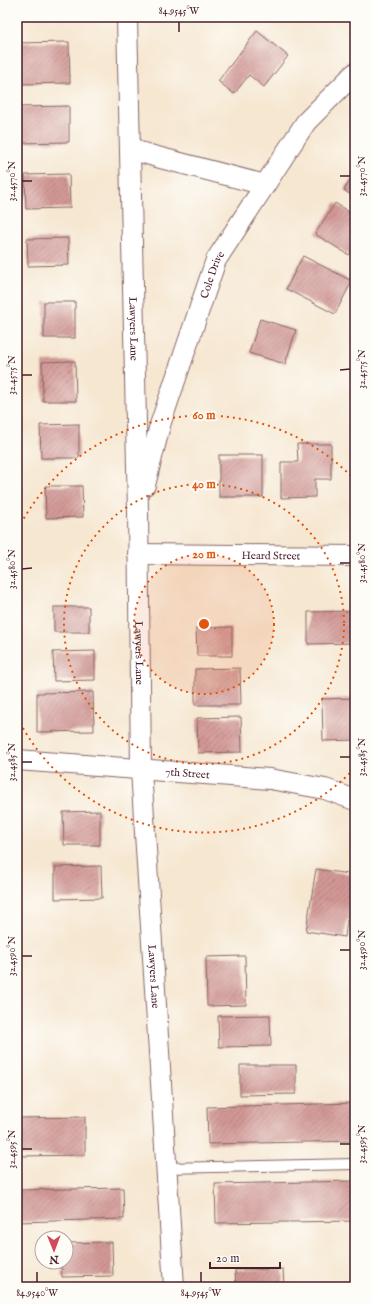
<svg xmlns="http://www.w3.org/2000/svg" width="372" height="1304" font-family="'IM FELL English',serif">
<style>
.building{fill:url(#building-hatch)}
.lines{fill:none;stroke-linecap:round;stroke-linejoin:round}
.lane-casing{stroke:#866565;stroke-width:12}
.street-casing{stroke:#866565;stroke-width:22}
.lane{stroke:#fff;stroke-width:10}
.street{stroke:#fff;stroke-width:20}
.ticks{fill:none;stroke:#4a1f2b;stroke-width:1.5}
.ring{fill:none;stroke:#e0560e;stroke-width:2;stroke-dasharray:2 4}
.labels{text-anchor:middle;stroke-width:4;stroke-linejoin:round;paint-order:stroke}
.street-label{font-size:11px;fill:#4a1f2b;stroke:#fdfcf7}
.centre{fill:#e0560e;stroke:#fdfcf7;stroke-width:2}
.ring-label{font-size:12px;text-anchor:middle;font-weight:bold;fill:#e0560e;stroke:#fdfcf7;stroke-width:4;stroke-linejoin:round;paint-order:stroke}
.neatline{fill:none;stroke:#4a1f2b;stroke-width:1.5}
.ticks-label{font-size:10px;text-anchor:middle;fill:#4a1f2b}
</style>
<defs>
<pattern id="building-hatch" width="6" height="6" patternUnits="userSpaceOnUse"><rect width="6" height="6" fill="#d29895"/><path d="M-1 1l2-2M0 6l6-6M5 7l2-2" fill="none" stroke="#ac7b7a"/></pattern>
</defs>
<rect width="100%" height="100%" fill="#fdfcf7"/>
<filter id="ink" filterUnits="userSpaceOnUse"><feTurbulence type="fractalNoise" baseFrequency=".025" numOctaves="2"/><feDisplacementMap in="SourceGraphic" scale="8" xChannelSelector="R" yChannelSelector="G"/><feConvolveMatrix kernelMatrix="1 2 1 2 8 2 1 2 1" color-interpolation-filters="sRGB"/></filter>
<filter id="wash" filterUnits="userSpaceOnUse"><feTurbulence type="fractalNoise" baseFrequency=".012" numOctaves="4" result="noise"/><feDisplacementMap in="SourceGraphic" scale="16" xChannelSelector="R" yChannelSelector="G"/><feGaussianBlur stdDeviation="0.9" result="paint"/><feColorMatrix in="noise" values="0 0 0 0 0 0 0 0 0 0 0 0 0 0 0 0 0 1.4 0 .05"/><feComposite in="paint" operator="in"/></filter>
<g filter="url(#wash)">
<rect width="100%" height="100%" fill="#f6e7d1"/>
<g id="blocks">
<g class="building">
<polygon points="257,31 288,56 264,87 249,75 234,94 218,81"/>
<polygon points="69,42 70,83 17,84 17,43"/>
<polygon points="69,106 69,142 18,143 18,107"/>
<polygon points="355,173 355,198 344,190"/>
<polygon points="69,174 70,208 26,209 25,175"/>
<polygon points="335,203 355,216 355,245 349,255 315,234"/>
<polygon points="68,238 69,265 28,266 27,239"/>
<polygon points="303,256 352,281 335,314 286,289"/>
<rect x="44" y="302" width="31" height="36"/>
<polygon points="260,319 296,330 285,364 249,353"/>
<polygon points="75,361 76,401 43,401 42,362"/>
<polygon points="79,424 79,458 41,458 40,425"/>
<polygon points="297,444 331,444 331,479 315,479 315,497 281,498 281,462 298,462"/>
<rect x="219" y="455" width="44" height="42"/>
<polygon points="45,486 82,486 83,517 46,518"/>
<rect x="54" y="607" width="35" height="25"/>
<polygon points="355,611 355,643 308,644 308,612"/>
<polygon points="232,627 232,656 197,656 196,628"/>
<polygon points="95,651 95,680 54,681 53,652"/>
<polygon points="240,668 241,705 195,705 195,669"/>
<polygon points="93,692 94,731 37,732 37,693"/>
<polygon points="355,698 355,740 323,741 322,699"/>
<polygon points="241,717 242,752 198,753 197,718"/>
<polygon points="100,811 100,845 64,845 63,812"/>
<polygon points="101,866 102,898 55,899 55,867"/>
<polygon points="316,869 355,875 355,921 347,920 345,937 306,931"/>
<polygon points="245,956 246,1005 207,1006 206,957"/>
<polygon points="270,1015 271,1046 219,1047 218,1016"/>
<polygon points="240,1065 296,1065 296,1094 240,1095"/>
<polygon points="355,1103 355,1141 208,1144 207,1107"/>
<polygon points="85,1117 85,1155 20,1156 19,1118"/>
<polygon points="355,1181 355,1221 216,1223 215,1184"/>
<polygon points="123,1188 124,1219 17,1222 17,1190"/>
<rect x="352" y="1237" width="3" height="45"/>
<polygon points="112,1242 113,1276 62,1277 61,1262 66,1262 66,1243"/>
<polygon points="283,1269 284,1287 236,1287 235,1270"/>
</g>
</g>
</g>
<g filter="url(#ink)">
<use href="#blocks" fill-opacity="0" stroke="#866565" stroke-width="1"/>
<g class="lines">
<defs>
<polyline id="lane" points="167,1168 355,1164"/>
<g id="street">
<path id="s1" d="M127 17 138 511 141 770 174 1287"/>
<polyline points="130,149 157,157 265,185"/>
<path id="s2" d="M145 485 160 425 216 260 306 122 355 73"/>
<path id="s3" d="M138 554 355 556"/>
<path id="s4" d="M17 760 270 779 325 789 355 800"/>
</g>
</defs>
<use href="#lane" class="lane-casing"/>
<use href="#street" class="street-casing"/>
<use href="#lane" class="lane"/>
<use href="#street" class="street"/>
</g>
</g>
<path class="ticks" d="M179 22V32M340 176H350M22 181H32M340 370 350 369M22 375H32M340 563H350M22 569 32 568M340 757H350M22 762H32M340 950H350M22 956H32M340 1144H350M22 1149H32M37 1272V1282M201 1272V1282"/>
<circle cx="204" cy="624" r="70" fill="#e0560e" fill-opacity=".12"/>
<g class="ring">
<circle cx="204" cy="624" r="70"/>
<circle cx="204" cy="624" r="140"/>
<path d="M354 769A209 209 0 0 1 18 719M18 529A209 209 0 0 1 354 479"/>
</g>
<g class="labels">
<g class="street-label">
<text dy="4" stroke="none"><textPath href="#s2" startOffset="221">Cole Drive</textPath></text>
<text dy="4" stroke="none"><textPath href="#s1" startOffset="312">Lawyers Lane</textPath></text>
<text dy="4" stroke="none"><textPath href="#s3" startOffset="133">Heard Street</textPath></text>
<text dy="4" stroke="none"><textPath href="#s1" startOffset="636">Lawyers Lane</textPath></text>
<text dy="4" stroke="none"><textPath href="#s4" startOffset="171">7th Street</textPath></text>
<text dy="4" stroke="none"><textPath href="#s1" startOffset="960">Lawyers Lane</textPath></text>
</g>
</g>
<circle cx="204" cy="624" r="6" class="centre"/>
<g class="ring-label">
<text x="204" y="419">60 m</text>
<text x="204" y="488">40 m</text>
<text x="204" y="558">20 m</text>
</g>
<rect width="372" height="1304" fill="none" stroke="#fdfcf7" stroke-width="44"/>
<g transform="translate(54 1250) rotate(179)"><circle r="19" fill="#fdfcf7" stroke="#b5a4a5"/>
<path d="M0-3L7 15L0 10L-7 15Z" fill="#d1495b"/>
<text y="-6" font-size="11" font-weight="bold" text-anchor="middle" fill="#4a1f2b">N</text>
</g>
<path d="M210 1262v6h70v-6" fill="none" stroke="#4a1f2b" stroke-width="2"/>
<text x="216" y="1262" font-size="12" fill="#4a1f2b" stroke="#fdfcf7" stroke-width="3" paint-order="stroke">20 m</text>
<rect x="22" y="22" width="328" height="1260" class="neatline"/>
<g class="ticks-label">
<text x="179" y="14">84.9545°W</text>
<text transform="translate(361 176) rotate(-90)" y="4">32.4570°N</text>
<text transform="translate(11 181) rotate(-90)" y="4">32.4570°N</text>
<text transform="translate(361 369) rotate(-90)" y="4">32.4575°N</text>
<text transform="translate(11 375) rotate(-90)" y="4">32.4575°N</text>
<text transform="translate(361 563) rotate(-90)" y="4">32.4580°N</text>
<text transform="translate(11 569) rotate(-90)" y="4">32.4580°N</text>
<text transform="translate(361 757) rotate(-90)" y="4">32.4585°N</text>
<text transform="translate(11 762) rotate(-90)" y="4">32.4585°N</text>
<text transform="translate(361 950) rotate(-90)" y="4">32.4590°N</text>
<text transform="translate(11 956) rotate(-90)" y="4">32.4590°N</text>
<text transform="translate(361 1144) rotate(-90)" y="4">32.4595°N</text>
<text transform="translate(11 1149) rotate(-90)" y="4">32.4595°N</text>
<text x="37" y="1296">84.9540°W</text>
<text x="201" y="1296">84.9545°W</text>
</g>
</svg>
